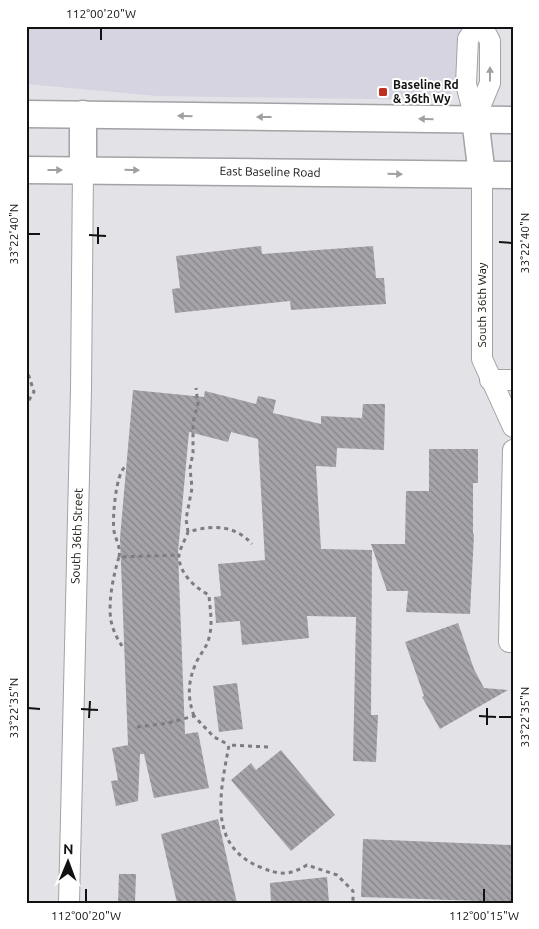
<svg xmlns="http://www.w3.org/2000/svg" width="539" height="929" font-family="Ubuntu,sans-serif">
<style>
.built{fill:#d5d4e0}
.building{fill:url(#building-back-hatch)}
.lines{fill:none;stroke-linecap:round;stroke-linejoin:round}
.minor-casing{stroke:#a2a2a7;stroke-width:22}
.major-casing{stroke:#a2a2a7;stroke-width:29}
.path{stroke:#7d7d80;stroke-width:3;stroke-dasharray:4 4;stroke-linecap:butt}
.minor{stroke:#fff;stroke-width:20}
.major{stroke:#fff;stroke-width:26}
.oneway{fill:#a0a0a1}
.ticks{fill:none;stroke:#121213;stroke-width:2}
.poi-dot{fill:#bd3020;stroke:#fff;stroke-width:2}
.labels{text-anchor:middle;stroke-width:4;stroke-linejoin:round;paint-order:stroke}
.poi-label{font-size:12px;font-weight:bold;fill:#121213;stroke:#fff;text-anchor:start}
.street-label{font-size:12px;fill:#121213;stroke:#fff}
.neatline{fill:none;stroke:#121213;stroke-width:2}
.ticks-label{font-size:12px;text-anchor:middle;fill:#121213}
</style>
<defs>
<pattern id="building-back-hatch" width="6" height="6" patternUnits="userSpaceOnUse" patternTransform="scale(1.25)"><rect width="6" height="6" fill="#a6a4a8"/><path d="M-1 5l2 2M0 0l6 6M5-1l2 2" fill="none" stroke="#868488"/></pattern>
</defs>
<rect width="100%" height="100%" fill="#e2e2e7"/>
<polygon class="built" points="26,26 461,26 456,81 450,94 440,100 157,96 26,84"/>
<g class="building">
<polygon points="261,246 262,254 373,246 376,278 384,278 386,304 291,310 290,301 175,313 172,289 180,288 176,256"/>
<polygon points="133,390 204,397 205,391 256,404 258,396 276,400 273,413 321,424 321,416 362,418 363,404 385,404 384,450 337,448 336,467 316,466 321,549 372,550 371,715 378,715 376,762 353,761 356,617 307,616 309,638 242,645 240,621 216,623 214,597 221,596 218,564 265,560 258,439 231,432 228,442 189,432 178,552 185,734 198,732 209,788 154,798 144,754 140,754 138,801 116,806 111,781 118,780 112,748 128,745 120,538"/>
<polygon points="429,449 478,449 478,483 473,483 473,534 474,534 470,614 406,612 408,591 387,591 371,544 405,544 406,491 429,491"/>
<polygon points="458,623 474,669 484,688 508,690 440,729 422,697 424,696 405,642"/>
<polygon points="237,683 243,729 219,732 213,686"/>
<polygon points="281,750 335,815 291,851 231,780 251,763 256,770"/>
<polygon points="218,819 237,903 177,903 161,834"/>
<polygon points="363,839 513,845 513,902 361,897"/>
<polygon points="119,874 136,874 135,903 118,903"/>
<polygon points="327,877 329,903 271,903 270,883"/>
</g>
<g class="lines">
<defs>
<g id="minor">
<polyline points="475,119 490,83 490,41 482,26"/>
<polyline points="475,119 466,84 468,39 477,26"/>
<polyline points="482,175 482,359 513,427"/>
<polyline points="490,380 513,380"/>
<polyline points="513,450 509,642 513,642"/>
<polyline points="69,903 81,390 83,170"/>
</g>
<g id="major">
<polyline points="26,114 513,120"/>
<polyline points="83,114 83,170"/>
<polyline points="475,119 482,175"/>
<polyline points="26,170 513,175"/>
</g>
</defs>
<use href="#minor" class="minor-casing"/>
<use href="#major" class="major-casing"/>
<g class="path">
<polyline points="26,367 34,392 26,405"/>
<polyline points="188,532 186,519 192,488 190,468 193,453 193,422 198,404 196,388"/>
<path d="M119 557C121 547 116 541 114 531 112 519 116 473 125 467"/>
<path d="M122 646C119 641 115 635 113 628 106 610 113 576 119 557L179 555"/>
<path d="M194 716C187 697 188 681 196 663 200 654 207 647 209 638 213 624 210 610 209 595 195 588 178 572 179 555 180 548 186 538 188 532 211 525 234 524 252 544"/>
<polyline points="137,727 168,723 194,716 214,737 229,745"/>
<path d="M268 747 229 745C221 790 206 845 260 867 279 875 289 876 307 865L337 875 353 891V903"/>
</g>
<use href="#minor" class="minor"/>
<use href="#major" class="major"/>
</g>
<defs><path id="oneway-solid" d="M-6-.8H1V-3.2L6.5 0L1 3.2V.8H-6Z" transform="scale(1.25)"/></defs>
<g class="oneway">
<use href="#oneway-solid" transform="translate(490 74) rotate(-90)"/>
<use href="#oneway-solid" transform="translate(185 116) rotate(-179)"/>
<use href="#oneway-solid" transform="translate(264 117) rotate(-180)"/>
<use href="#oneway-solid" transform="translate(426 119) rotate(-179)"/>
<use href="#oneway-solid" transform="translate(55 170)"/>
<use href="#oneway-solid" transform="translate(132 170) rotate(1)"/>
<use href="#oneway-solid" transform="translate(395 174) rotate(1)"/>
</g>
<path class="ticks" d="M101 40V28M28 234H40M89 235 106 236M499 242 512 243M98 244V227M28 708 40 709M81 709 98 710M479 716 496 717M499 717H512M89 718 90 701M487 725V708M86 902V889M484 902V889"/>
<rect class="poi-dot" x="378" y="87" width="10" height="10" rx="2.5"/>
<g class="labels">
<g class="poi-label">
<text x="393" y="89">Baseline Rd<tspan x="393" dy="14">&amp; 36th Wy</tspan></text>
</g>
<g class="street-label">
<text transform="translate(270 172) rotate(1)" y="4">East Baseline Road</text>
<text transform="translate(482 305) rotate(-90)" y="4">South 36th Way</text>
<text transform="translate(77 536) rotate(-88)" y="4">South 36th Street</text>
</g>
</g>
<rect width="539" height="929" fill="none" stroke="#ffffff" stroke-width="55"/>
<g transform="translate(68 862) rotate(1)" stroke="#ffffff" stroke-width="4" paint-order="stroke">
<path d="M0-4L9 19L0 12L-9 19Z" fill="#121213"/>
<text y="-8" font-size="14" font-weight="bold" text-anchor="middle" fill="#121213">N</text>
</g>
<rect x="28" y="28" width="484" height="874" class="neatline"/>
<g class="ticks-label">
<text x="101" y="18">112°00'20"W</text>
<text transform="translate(14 234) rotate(-90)" y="4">33°22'40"N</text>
<text transform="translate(525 243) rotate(-90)" y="4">33°22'40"N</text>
<text transform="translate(14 708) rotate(-90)" y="4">33°22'35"N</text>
<text transform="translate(525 717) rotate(-90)" y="4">33°22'35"N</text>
<text x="86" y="920">112°00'20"W</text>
<text x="484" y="920">112°00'15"W</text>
</g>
</svg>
